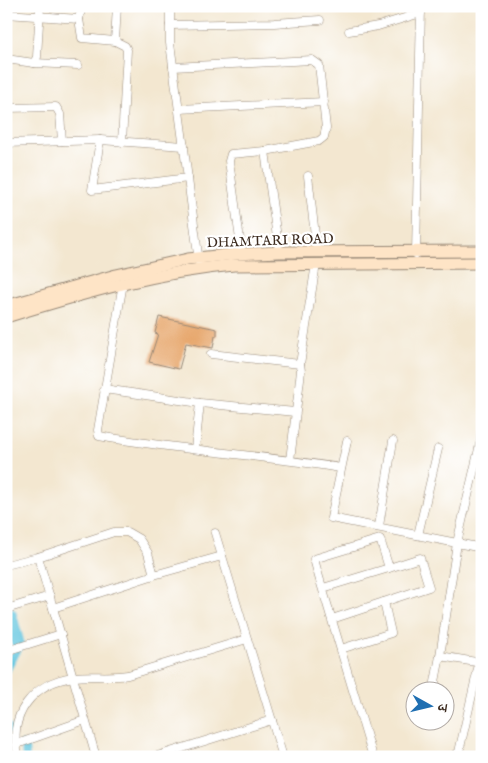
<svg xmlns="http://www.w3.org/2000/svg" width="488" height="763" font-family="'IM FELL English','Noto Serif Devanagari',serif">
<style>
.lines{fill:none;stroke-linecap:round;stroke-linejoin:round}
.canal{stroke:#61c5de;stroke-width:8}
.river{stroke:#61c5de;stroke-width:14}
.building{fill:#e7a76d}
.street-casing{stroke:#978877;stroke-width:9}
.secondary-casing{stroke:#978877;stroke-width:13}
.street{stroke:#fff;stroke-width:8}
.secondary{stroke:#fee4c6;stroke-width:11}
.labels{text-anchor:middle;stroke-width:4.5;stroke-linejoin:round;paint-order:stroke}
.street-label{font-size:14px;fill:#3b2a1e;stroke:#fff}
</style>
<rect width="100%" height="100%" fill="#fff"/>
<filter id="ink" filterUnits="userSpaceOnUse"><feTurbulence type="fractalNoise" baseFrequency=".02" numOctaves="2"/><feDisplacementMap in="SourceGraphic" scale="10" xChannelSelector="R" yChannelSelector="G"/><feConvolveMatrix kernelMatrix="1 2 1 2 8 2 1 2 1" color-interpolation-filters="sRGB"/></filter>
<filter id="wash" filterUnits="userSpaceOnUse"><feTurbulence type="fractalNoise" baseFrequency=".0096" numOctaves="4" result="noise"/><feDisplacementMap in="SourceGraphic" scale="20" xChannelSelector="R" yChannelSelector="G"/><feGaussianBlur stdDeviation="1.12" result="paint"/><feColorMatrix in="noise" values="0 0 0 0 0 0 0 0 0 0 0 0 0 0 0 0 0 1.4 0 .05"/><feComposite in="paint" operator="in"/></filter>
<g filter="url(#wash)">
<rect width="100%" height="100%" fill="#f3e7d0"/>
<g class="lines">
<g class="canal">
<polyline points="6,671 19,647"/>
<polyline points="6,725 10,730"/>
<polyline points="22,745 25,748 26,757"/>
</g>
<g class="river">
<polyline points="6,602 6,603"/>
<polyline points="10,615 17,641"/>
</g>
</g>
<g id="blocks">
<polygon class="building" points="159,317 217,329 217,336 215,336 213,348 186,343 179,369 149,362 158,334 155,333"/>
</g>
</g>
<g filter="url(#ink)">
<use href="#blocks" fill-opacity="0" stroke="#978877" stroke-width="1"/>
<g class="lines">
<defs>
<g id="street">
<polyline points="82,6 79,19 82,38 115,41 125,46 127,50 122,142"/>
<polyline points="170,6 170,43 199,262"/>
<polyline points="6,14 79,19"/>
<polyline points="170,25 274,23 320,20"/>
<polyline points="349,31 378,26 421,13"/>
<polyline points="115,41 117,6"/>
<polyline points="6,59 34,63 37,57 40,6"/>
<polyline points="34,63 78,65"/>
<polyline points="173,67 312,60 319,65 326,128 324,137 319,141 265,151 231,154 229,161 242,254"/>
<polyline points="6,108 56,107 60,114 62,141"/>
<polyline points="179,109 324,102"/>
<polyline points="100,140 92,190 188,178"/>
<polyline points="6,143 100,140 184,146"/>
<polyline points="265,151 279,252"/>
<polyline points="308,176 317,252"/>
<polyline points="416,254 421,6"/>
<path d="M123 283 98 430 99 436C179 450 260 455 341 468"/>
<polyline points="211,354 300,364"/>
<polyline points="104,389 200,403 295,412"/>
<polyline points="482,417 481,440 457,543 440,656 482,663"/>
<polyline points="347,441 331,518 482,548"/>
<polyline points="195,449 200,403"/>
<polyline points="290,460 301,371 300,364 316,264"/>
<polyline points="379,526 393,441"/>
<polyline points="215,533 283,757"/>
<polyline points="418,535 438,449"/>
<polyline points="6,565 38,557"/>
<polyline points="154,575 148,553 139,539 127,532 114,532 38,557 53,608 154,575 222,556"/>
<polyline points="323,588 389,568"/>
<polyline points="53,608 96,757"/>
<polyline points="6,609 50,596"/>
<polyline points="332,619 429,587 420,558 389,568 380,539 314,559 319,577 373,757"/>
<polyline points="341,649 391,633 384,602"/>
<polyline points="6,651 61,634"/>
<polyline points="434,687 440,656"/>
<polyline points="17,744 85,720"/>
<path d="M19 757C6 716 33 682 74 677 92 675 110 678 128 675L247 639"/>
<polyline points="154,757 272,720"/>
<polyline points="453,757 459,752 482,651"/>
</g>
<g id="secondary">
<polyline points="6,306 116,275 188,259 236,254 279,252 482,251"/>
<path d="M6 317C81 294 155 272 234 265L482 263"/>
</g>
</defs>
<use href="#street" class="street-casing"/>
<use href="#secondary" class="secondary-casing"/>
<use href="#street" class="street"/>
<use href="#secondary" class="secondary"/>
</g>
</g>
<g class="labels">
<g class="street-label">
<text transform="translate(270 240) rotate(-2)" y="5">DHAMTARI ROAD</text>
</g>
</g>
<rect width="488" height="763" fill="none" stroke="#fff" stroke-width="25"/>
<g transform="translate(430 706) rotate(98)"><circle r="24" fill="#ffffff" stroke="#b1aaa5"/>
<path d="M0-4L9 19L0 12L-9 19Z" fill="#1f6fb2"/>
<text y="-8" font-size="14" font-weight="bold" text-anchor="middle" fill="#3b2a1e">उ</text>
</g>
</svg>
